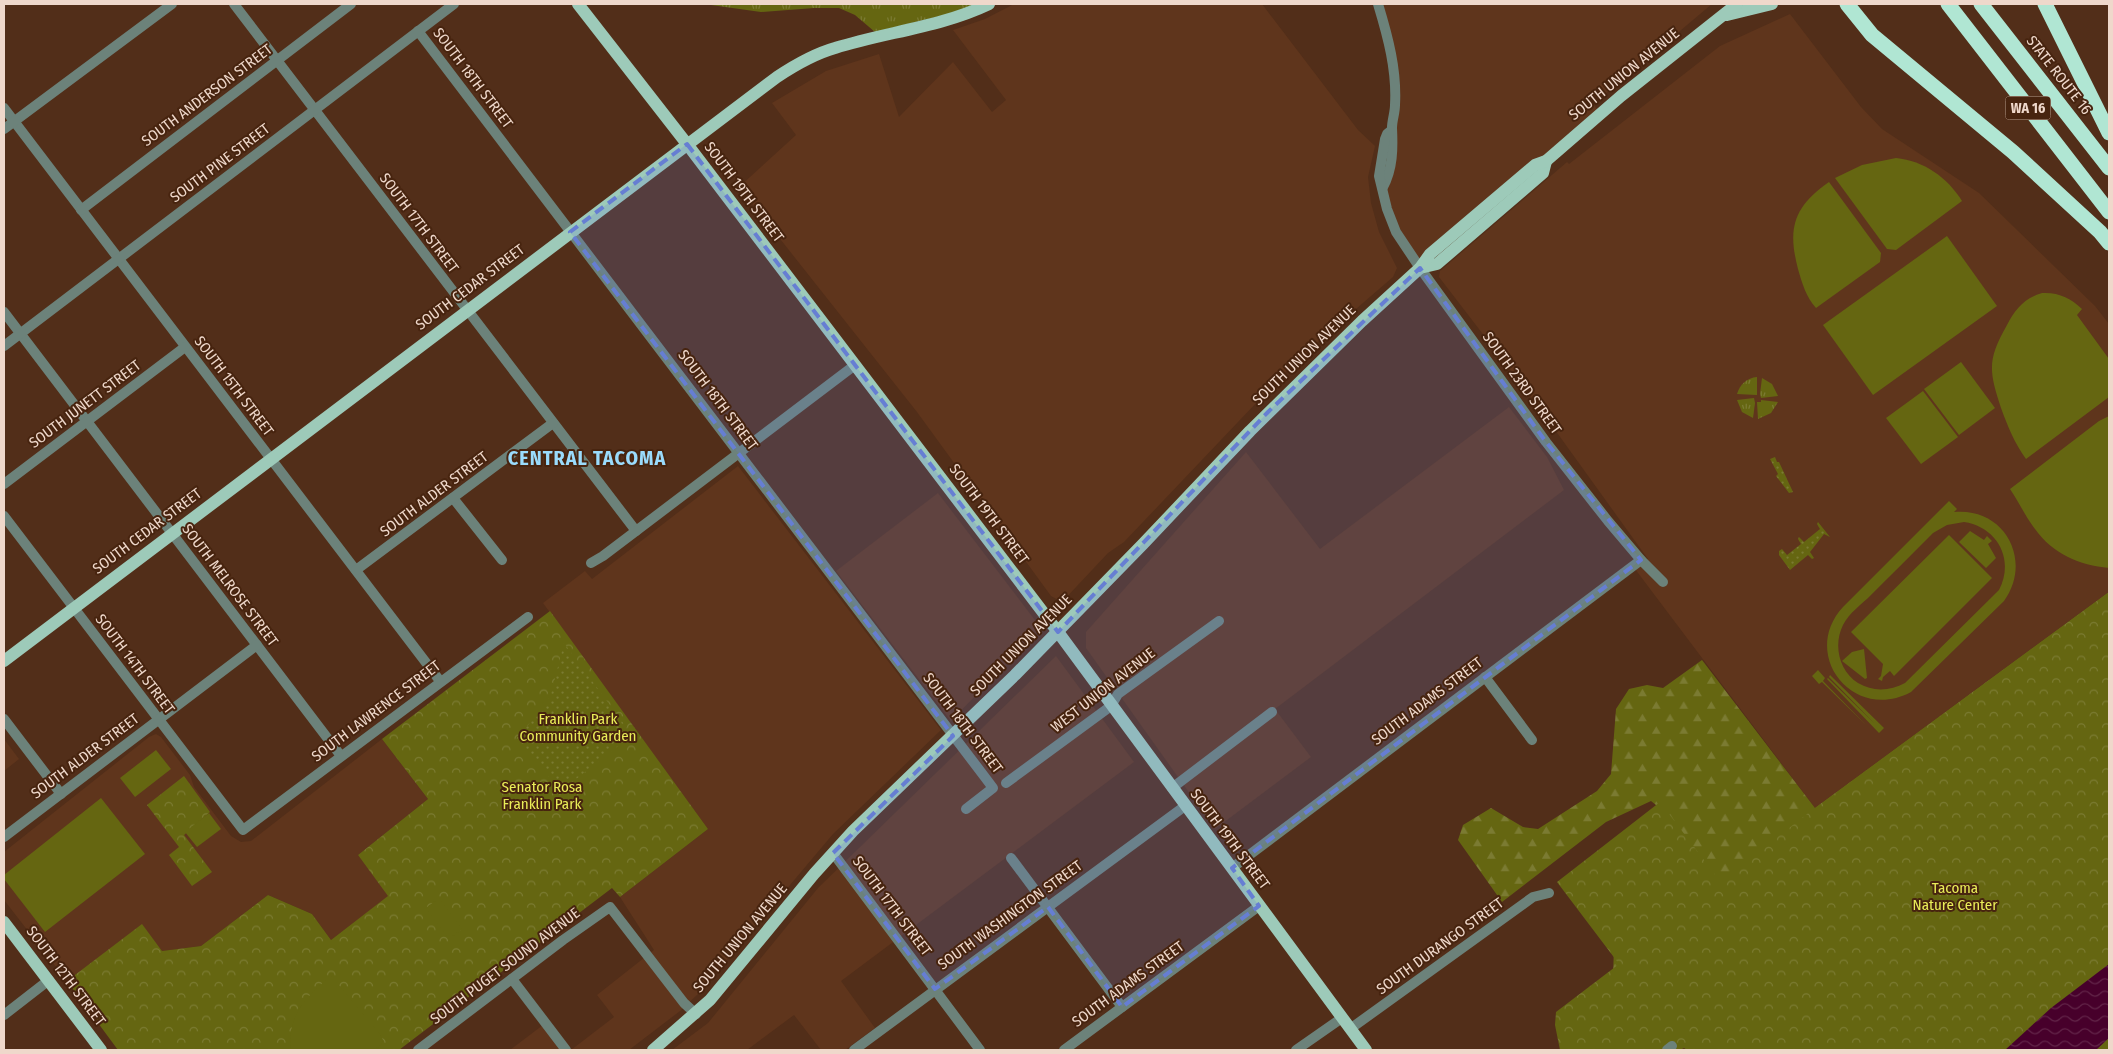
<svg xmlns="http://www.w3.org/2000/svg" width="2113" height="1054" font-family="'Fira Sans Condensed',sans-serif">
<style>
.built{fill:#5f351c}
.grass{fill:url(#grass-tufts)}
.forest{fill:url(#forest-firs)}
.park{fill:url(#park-crowns)}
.garden{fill:url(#garden-dots)}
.pitch{fill:#656611;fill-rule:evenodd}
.water{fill:url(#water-waves)}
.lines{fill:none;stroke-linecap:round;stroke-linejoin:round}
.minor{stroke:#6c827a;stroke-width:10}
.major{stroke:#9dcab9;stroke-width:12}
.highway{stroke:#b0e6d3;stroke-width:15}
.marked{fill:#667ed3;fill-opacity:0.2;stroke:#667ed3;stroke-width:4;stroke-dasharray:10 6;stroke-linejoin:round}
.labels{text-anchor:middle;stroke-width:4;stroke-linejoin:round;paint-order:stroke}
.shield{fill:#47240f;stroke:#bda293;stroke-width:1}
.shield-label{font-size:14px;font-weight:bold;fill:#efd8cb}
.street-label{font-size:15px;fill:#efd8cb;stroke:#47240f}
.park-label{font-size:15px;fill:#e9ed58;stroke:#47240f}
.district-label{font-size:20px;font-weight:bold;letter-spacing:1px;fill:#9adbfc;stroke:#47240f}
</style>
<defs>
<pattern id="grass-tufts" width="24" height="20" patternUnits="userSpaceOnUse" patternTransform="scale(1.25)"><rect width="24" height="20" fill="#656611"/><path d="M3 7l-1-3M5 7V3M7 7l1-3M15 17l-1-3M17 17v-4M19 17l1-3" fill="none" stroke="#7b7b32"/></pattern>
<pattern id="forest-firs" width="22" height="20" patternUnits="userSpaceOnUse" patternTransform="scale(1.25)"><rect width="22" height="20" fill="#656611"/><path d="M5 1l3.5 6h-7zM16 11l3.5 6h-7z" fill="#7b7b32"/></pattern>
<pattern id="park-crowns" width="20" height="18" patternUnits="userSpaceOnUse" patternTransform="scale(1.25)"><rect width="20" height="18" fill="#656611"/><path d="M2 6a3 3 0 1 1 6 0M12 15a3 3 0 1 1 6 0" fill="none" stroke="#7b7b32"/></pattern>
<pattern id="garden-dots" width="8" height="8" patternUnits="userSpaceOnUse" patternTransform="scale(1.25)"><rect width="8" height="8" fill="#656611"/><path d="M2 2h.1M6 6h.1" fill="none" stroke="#7b7b32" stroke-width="1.8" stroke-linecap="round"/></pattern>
<pattern id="water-waves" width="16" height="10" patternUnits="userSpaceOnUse" patternTransform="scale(1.25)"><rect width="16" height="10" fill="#47002b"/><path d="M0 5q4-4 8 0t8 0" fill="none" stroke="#622448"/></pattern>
</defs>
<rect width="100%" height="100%" fill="#522e19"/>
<g class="built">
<polygon points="1014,4 1262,4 1358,130 1375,146 1368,177 1371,203 1379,232 1397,268 1393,277 1297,360 1124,542 1108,553 1062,602 1051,596 917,412 739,187 796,135 772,103 826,71 879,54 899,117 953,62 992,112 1006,100 953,30 985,19"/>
<polygon points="1378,4 1712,4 1593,104 1600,113 1420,268 1385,209 1395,106"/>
<polygon points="1790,14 1861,107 1882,129 1979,193 2095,306 2109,324 2109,592 1815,808 1635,569 1648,559 1532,398 1439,277 1440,271 1567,162 1569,164 1720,46"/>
<polygon points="1509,407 1547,457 1564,490 1275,709 1311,757 1215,829 1086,648 1086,632 1246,452 1320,549"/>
<polygon points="738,466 941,730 833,834 698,994 680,1011 629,1050 571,1050 614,1017 597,995 654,950 620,897 708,829 543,603 585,571 592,579"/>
<polygon points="938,493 1041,628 951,721 836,571"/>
<polygon points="1056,656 1134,762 841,981 875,1028 845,1050 821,1050 794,1015 747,1050 672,1050 708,1023 818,888"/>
<polygon points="156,734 161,737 190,775 194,787 231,836 241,842 251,841 382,739 428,799 358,855 389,896 331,940 312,914 268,895 201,946 162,951 142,925 67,981 4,900 4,852 149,737"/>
<polygon points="4,739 19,759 4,771"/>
<polygon points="543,1025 563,1050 510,1050"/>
</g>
<g class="grass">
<polygon points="704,4 989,4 875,32 855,15 839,8 814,8 761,12"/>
<path d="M1757 377V395L1737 394C1740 384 1747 378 1757 377Z"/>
<polygon points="1762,378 1772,384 1778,396 1761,398 1760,394"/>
<polygon points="1754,398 1755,403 1753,418 1742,412 1737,400"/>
<polygon points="1761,400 1778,402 1771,413 1758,419 1757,402 1761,402"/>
</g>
<polygon class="forest" points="2109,592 2109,964 1613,977 1614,947 1666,813 1651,801 1606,822 1502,902 1458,840 1463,825 1491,808 1523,827 1538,829 1597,791 1611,774 1616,709 1629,689 1647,685 1663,688 1702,660 1815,808"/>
<g class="park">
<polygon points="2109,592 2109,1050 1687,1050 1684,1048 1680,1050 1560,1050 1555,1025 1556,1012 1619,964 1557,882 1660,802 1720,881 1815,808"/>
<polygon points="550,611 708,829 620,897 612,888 399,1050 118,1050 67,981 142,924 162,951 201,946 268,895 312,914 331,940 388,896 358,855 428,799 382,739"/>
<polygon points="184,776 210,812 184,835 212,872 192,886 169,855 179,847 147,805"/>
</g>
<g class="garden">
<polygon points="1775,457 1777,462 1779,462 1793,492 1789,493 1776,476 1778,474 1770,459"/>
<polygon points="1818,522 1830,537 1824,534 1810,552 1814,558 1812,559 1808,555 1790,570 1779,555 1779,551 1782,549 1787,555 1801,544 1798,539 1799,537 1804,542 1820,529 1817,524"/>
<polygon points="564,643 632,735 561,791 516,739 546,704 551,694"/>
</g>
<g class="pitch">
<path d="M1896 158C1924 161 1947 177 1962 201L1896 250 1887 249 1835 178 1862 165Z"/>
<path d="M1829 182 1881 253 1880 262 1816 308C1806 297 1802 283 1798 269 1787 227 1794 207 1829 182Z"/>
<polygon points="1947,236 1997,306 1873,395 1823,325"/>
<path d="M2042 293C2058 292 2071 298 2082 309L2077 315 2109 359V397L2026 459C2014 442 2008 427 2001 408 1989 371 1987 360 2007 325 2015 309 2025 298 2042 293Z"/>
<polygon points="1961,362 1995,408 1959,435 1924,389"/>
<polygon points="1923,391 1958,437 1921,464 1886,418"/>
<path d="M2109 416V568C2079 565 2053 554 2035 529 2025 516 2019 502 2010 489L2099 421Z"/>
<path d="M1949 501 1957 509 1954 512C2005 507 2033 561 2004 601L1911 692C1854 723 1799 655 1843 607ZM1964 522C1997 527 2015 559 1999 590L1905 683C1890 691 1873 692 1858 683 1839 671 1833 645 1843 625 1849 613 1862 604 1871 595 1892 574 1913 553 1933 533L1947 525Z"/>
<polygon points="1970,531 1984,540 1987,536 1992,541 1988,544 1996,558 1986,568 1959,542"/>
<polygon points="1949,535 1992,578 1894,676 1890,671 1883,677 1882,681 1878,679 1881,676 1883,664 1851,632"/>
<polygon points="1864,649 1867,678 1865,679 1842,661 1852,652"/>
<polygon points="1818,670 1825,678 1823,681 1866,725 1822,682 1819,684 1812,676"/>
<polygon points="1830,675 1884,728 1879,733 1827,679 1828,678 1874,723 1829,677"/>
<polygon points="156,750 171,769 135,797 120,778"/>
<polygon points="101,798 145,854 45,932 4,879 4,875"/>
<polygon points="209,813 221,829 197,847 185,832"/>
<polygon points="439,898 462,929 449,939 426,908"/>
<path d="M331 976 379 1033 383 1040 381 1045 374 1050H291C287 1016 306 996 331 976Z"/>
</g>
<polygon class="water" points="2109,964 2109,1038 2096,1050 2005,1050 2051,1008"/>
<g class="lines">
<g class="minor">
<polyline points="234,4 636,531"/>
<path d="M1378 4C1388 37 1397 70 1395 105 1395 113 1392 120 1392 128 1393 148 1393 169 1383 187"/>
<polyline points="418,31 984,776 993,788 966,809"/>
<polyline points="4,108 440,681"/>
<polyline points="4,129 172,4"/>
<polyline points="1392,130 1387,134 1385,139 1379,176 1387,209 1396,232 1420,268 1546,442 1608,521 1641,560 1663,582"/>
<polyline points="81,210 351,4"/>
<polyline points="4,312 341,756"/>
<polyline points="4,346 454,4"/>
<polyline points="4,484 185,347"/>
<polyline points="453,498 502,560"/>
<polyline points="4,516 243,830 528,617"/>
<polyline points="591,563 603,556 855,365"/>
<polyline points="356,570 553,423"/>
<polyline points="1485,677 1532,740"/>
<polyline points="4,719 61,794"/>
<polyline points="1006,783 1111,706 1118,694 1219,621"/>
<polyline points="1172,788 1272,712"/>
<polyline points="4,837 257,645"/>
<polyline points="833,853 980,1050"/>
<polyline points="1011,858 1122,1007"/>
<polyline points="1232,868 1641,560"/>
<polyline points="512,979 566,1050"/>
<polyline points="4,1015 49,980"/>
<polyline points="1350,1029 1533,897 1549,893"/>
<polyline points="418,1050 563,940 610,907 684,1003 696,1014"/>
<polyline points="854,1050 1185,806"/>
<polyline points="1064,1050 1259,906"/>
<polyline points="1296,1050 1342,1018"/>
<polyline points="1667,1050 1672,1046"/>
</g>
<g class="major">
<polyline points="578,4 687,144 1058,632 1366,1050"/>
<polyline points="1727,15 1772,4"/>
<polyline points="1420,268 1437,264 1543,173 1546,161"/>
<path d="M4 661 777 77C795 65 814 54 835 48 886 32 941 27 989 4"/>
<polyline points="4,922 101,1050"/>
<polyline points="653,1050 710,1000 814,874 853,831 1015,675 1143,544 1250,431 1362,321 1420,268 1430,254 1535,165 1546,161 1621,96 1737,4"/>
</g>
<g class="highway">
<polyline points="1847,4 1872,35 2013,152 2100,232 2109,243"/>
<polyline points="1948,4 2109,212"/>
<polyline points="1981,4 2109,168"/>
<polyline points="2045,4 2109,133"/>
</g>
</g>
<path class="marked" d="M687 144 1058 632 1268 412 1420 268 1546 442 1641 560 1232 868 1259 906 1122 1007 1048 907 935 989 833 853 953 736 570 232Z"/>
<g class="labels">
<rect class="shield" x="2005.5" y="96.5" width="45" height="23" rx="4"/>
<g class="shield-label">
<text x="2028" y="113">WA 16</text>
</g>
<g class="street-label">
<text transform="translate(1624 74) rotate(-39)" y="5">SOUTH UNION AVENUE</text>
<text transform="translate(2059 75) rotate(52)" y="5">STATE ROUTE 16</text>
<text transform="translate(473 78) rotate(53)" y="5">SOUTH 18TH STREET</text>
<text transform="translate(207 95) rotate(-37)" y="5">SOUTH ANDERSON STREET</text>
<text transform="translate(220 163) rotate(-37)" y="5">SOUTH PINE STREET</text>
<text transform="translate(744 192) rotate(53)" y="5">SOUTH 19TH STREET</text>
<text transform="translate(419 223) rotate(53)" y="5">SOUTH 17TH STREET</text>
<text transform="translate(470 287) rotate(-37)" y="5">SOUTH CEDAR STREET</text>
<text transform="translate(1304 355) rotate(-44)" y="5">SOUTH UNION AVENUE</text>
<text transform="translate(1522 383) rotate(54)" y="5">SOUTH 23RD STREET</text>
<text transform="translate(234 386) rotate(53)" y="5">SOUTH 15TH STREET</text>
<text transform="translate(718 400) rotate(53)" y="5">SOUTH 18TH STREET</text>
<text transform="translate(85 404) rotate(-37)" y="5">SOUTH JUNETT STREET</text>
<text transform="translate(434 494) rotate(-37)" y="5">SOUTH ALDER STREET</text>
<text transform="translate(989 514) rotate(53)" y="5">SOUTH 19TH STREET</text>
<text transform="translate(147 531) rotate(-37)" y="5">SOUTH CEDAR STREET</text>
<text transform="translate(230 585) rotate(53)" y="5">SOUTH MELROSE STREET</text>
<text transform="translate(1021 645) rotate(-45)" y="5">SOUTH UNION AVENUE</text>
<text transform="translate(135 664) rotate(53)" y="5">SOUTH 14TH STREET</text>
<text transform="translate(1103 690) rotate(-38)" y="5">WEST UNION AVENUE</text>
<text transform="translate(1427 701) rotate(-37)" y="5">SOUTH ADAMS STREET</text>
<text transform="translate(376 711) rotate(-37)" y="5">SOUTH LAWRENCE STREET</text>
<text transform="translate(963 723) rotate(53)" y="5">SOUTH 18TH STREET</text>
<text transform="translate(85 756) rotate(-37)" y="5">SOUTH ALDER STREET</text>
<text transform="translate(1230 839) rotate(53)" y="5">SOUTH 19TH STREET</text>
<text transform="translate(892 906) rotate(53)" y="5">SOUTH 17TH STREET</text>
<text transform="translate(1010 915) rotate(-36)" y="5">SOUTH WASHINGTON STREET</text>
<text transform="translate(740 938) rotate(-50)" y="5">SOUTH UNION AVENUE</text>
<text transform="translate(1440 946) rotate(-36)" y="5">SOUTH DURANGO STREET</text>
<text transform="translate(505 966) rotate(-37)" y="5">SOUTH PUGET SOUND AVENUE</text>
<text transform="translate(66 976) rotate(53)" y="5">SOUTH 12TH STREET</text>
<text transform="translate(1128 984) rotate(-36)" y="5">SOUTH ADAMS STREET</text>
</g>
<g class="park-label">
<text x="578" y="724">Franklin Park<tspan x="578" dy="17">Community Garden</tspan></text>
<text x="542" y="792">Senator Rosa<tspan x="542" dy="17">Franklin Park</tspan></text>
<text x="1955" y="893">Tacoma<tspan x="1955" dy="17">Nature Center</tspan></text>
</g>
<g class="district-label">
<text x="587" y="465">CENTRAL TACOMA</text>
</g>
</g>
<rect width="2113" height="1054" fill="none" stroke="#efd8cb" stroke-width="10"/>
</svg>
